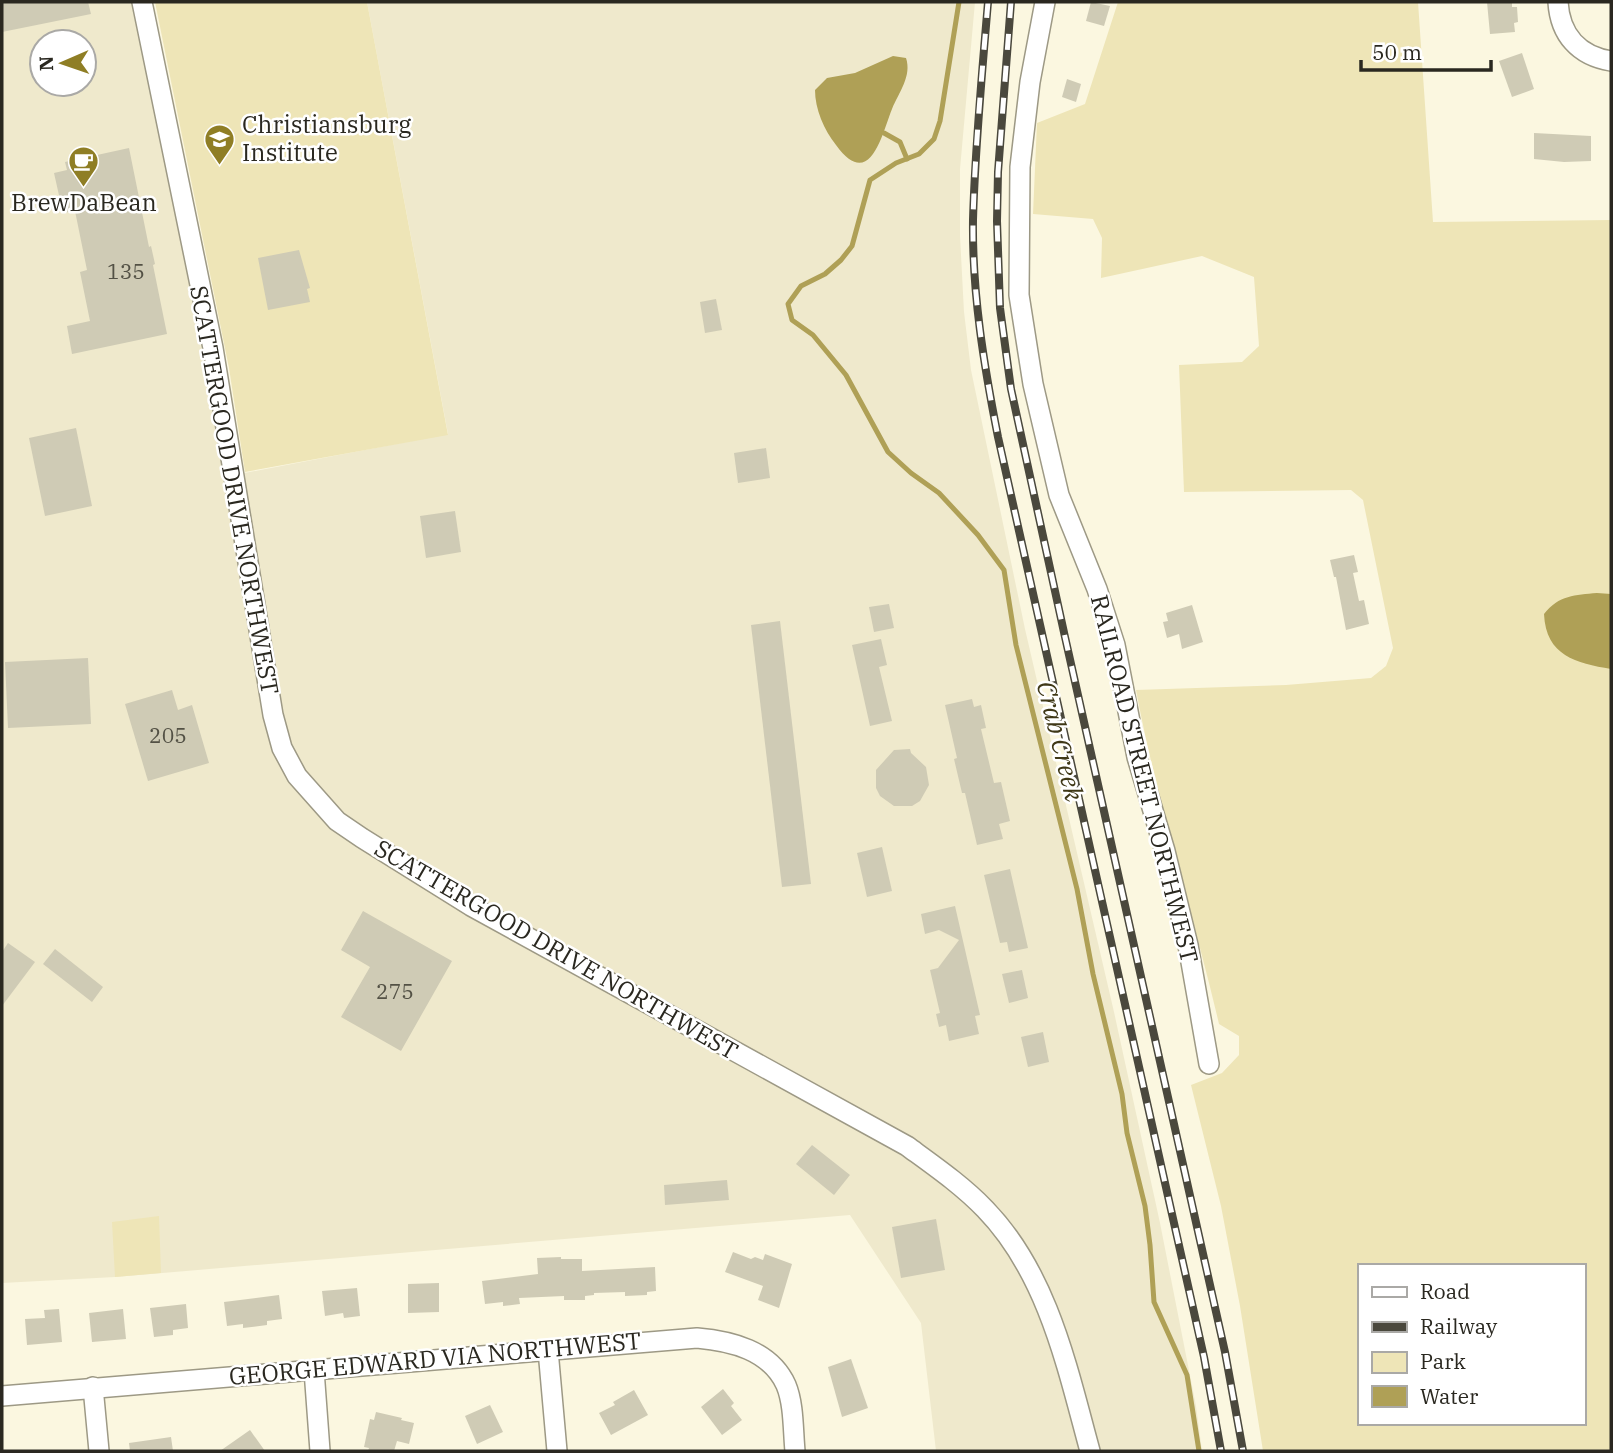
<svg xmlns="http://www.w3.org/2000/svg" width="1613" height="1453" font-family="'IBM Plex Serif',serif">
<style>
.built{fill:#efe9cc;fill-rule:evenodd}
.green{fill:#eee5b7;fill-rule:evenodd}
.water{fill:#afa056}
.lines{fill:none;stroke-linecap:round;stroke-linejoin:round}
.stream{stroke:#afa056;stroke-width:5}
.building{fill:#cfcbb5}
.street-casing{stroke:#9d9985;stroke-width:22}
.street{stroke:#fff;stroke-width:19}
.rail-casing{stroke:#4a483d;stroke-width:8}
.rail{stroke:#fff;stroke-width:5;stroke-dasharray:16;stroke-linecap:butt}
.labels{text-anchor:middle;stroke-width:5;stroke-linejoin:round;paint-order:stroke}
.number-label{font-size:21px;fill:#535145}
.poi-label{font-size:24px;fill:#2a2820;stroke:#fff;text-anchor:start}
.street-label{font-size:24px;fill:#2a2820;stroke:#fff}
.water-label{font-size:26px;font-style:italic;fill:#3f3817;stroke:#fff}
</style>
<rect width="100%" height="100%" fill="#fbf7e0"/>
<path class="built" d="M2 2H131L182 242 224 477 448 434 367 2H975L960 169V236L964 312 971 370 1025 629 1114 1012 1160 1223 1196 1406 1202 1451H936L921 1323 850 1215 115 1277 2 1283ZM42 42H84V84H42Z"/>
<g class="green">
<polygon points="155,2 367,2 448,435 245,472 229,368"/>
<path d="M1118 2H1418L1433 222 1611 220V1451H1263L1240 1306 1221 1206 1191 1085 1222 1073 1239 1055V1036L1219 1024C1193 912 1157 803 1136 690L1286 685 1371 678 1386 666 1393 648 1363 500 1351 490 1184 492 1179 365 1242 362 1259 346 1254 277 1202 256 1101 278 1102 238 1093 219 1033 214 1037 123 1085 104ZM1359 1266H1583V1423H1359Z"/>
<polygon points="159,1216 161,1273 115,1277 112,1222"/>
</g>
<g class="water">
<path d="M893 56 906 58C912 76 899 92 892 109 882 134 870 192 836 145 824 130 815 109 815 90L827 78 855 73Z"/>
<path d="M1597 593 1611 594V669C1576 663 1546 656 1544 614 1559 595 1575 595 1597 593Z"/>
</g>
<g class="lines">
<g class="stream">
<polyline points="959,2 940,121 934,139 919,154 896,163 870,180 852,246 841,260 825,274 801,286 788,304 792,320 813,335 846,375 888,452 911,473 939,493 978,535 1004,570 1016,645 1077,889 1093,974 1122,1094 1127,1133 1145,1206 1150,1245 1154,1302 1187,1375 1199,1451"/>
<polyline points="884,133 900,142 907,159"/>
</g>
</g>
<g class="building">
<polygon points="2,2 88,2 91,14 2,32"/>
<polygon points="1091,2 1110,6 1104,26 1086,21"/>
<polygon points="1487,2 1512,2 1512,7 1517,7 1518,22 1514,23 1515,32 1490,34"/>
<polygon points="1522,53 1534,89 1512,97 1499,61"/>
<polygon points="1067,79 1081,84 1076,102 1062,97"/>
<polygon points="1534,133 1591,136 1591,161 1564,162 1534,159"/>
<polygon points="129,148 149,247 151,246 155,264 153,265 167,334 72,354 67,326 90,321 80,272 87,270 75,211 63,213 54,173 67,170 65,162"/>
<polygon points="299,250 310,288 307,289 310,302 268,310 258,258"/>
<polygon points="716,299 722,330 705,333 700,302"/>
<polygon points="76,428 92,506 45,516 29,438"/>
<polygon points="766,448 770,478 738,483 734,453"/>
<polygon points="455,511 461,552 426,558 420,516"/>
<polygon points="1354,555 1358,572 1353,573 1359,601 1364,600 1369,624 1346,630 1336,577 1334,577 1330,560"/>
<polygon points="889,604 894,628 874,632 869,607"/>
<polygon points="1192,605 1203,642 1182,649 1179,634 1167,638 1163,622 1168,621 1166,613"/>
<polygon points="780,621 811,884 782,887 751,625"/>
<polygon points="881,639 887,665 879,667 892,721 870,726 852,645"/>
<polygon points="88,658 91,724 8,728 5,662"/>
<polygon points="172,690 178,710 192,705 209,763 148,781 125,704"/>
<polygon points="972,699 974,707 981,705 986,728 981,729 994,783 1001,782 1010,821 999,824 1003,839 977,845 965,793 962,793 954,759 957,758 945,705"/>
<polygon points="910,749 911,753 926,767 929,785 920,801 912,806 894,806 880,796 876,788 876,770 894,750"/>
<polygon points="882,847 892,891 867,897 857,853"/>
<polygon points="1010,869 1028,948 1009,952 1007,942 1000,943 984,875"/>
<polygon points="955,906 980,1015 975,1016 979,1034 949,1041 946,1025 939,1027 936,1014 940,1013 930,970 938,968 959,940 939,930 925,934 921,914"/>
<polygon points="363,911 452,961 401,1051 341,1017 370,967 341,950"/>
<polygon points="8,943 35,962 2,1006 2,952"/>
<polygon points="55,949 103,987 92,1002 43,964"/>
<polygon points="1022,970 1028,998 1009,1003 1002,974"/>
<polygon points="1043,1032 1049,1062 1028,1067 1021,1037"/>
<polygon points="812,1145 850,1175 834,1195 796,1164"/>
<polygon points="727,1180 729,1200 665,1205 664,1185"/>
<polygon points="936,1219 945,1270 901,1278 892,1227"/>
<polygon points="733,1252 751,1259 755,1257 763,1260 765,1254 792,1264 779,1308 758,1300 763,1286 725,1272"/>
<polygon points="561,1257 561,1259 582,1259 582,1271 655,1267 656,1291 647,1292 647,1295 625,1296 625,1292 594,1293 594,1295 585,1296 585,1300 564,1300 564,1296 519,1298 520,1304 503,1306 503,1302 485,1304 482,1281 538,1274 537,1258"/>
<polygon points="439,1283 439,1312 408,1313 408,1284"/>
<polygon points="357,1288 360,1316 344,1318 343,1313 325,1316 322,1291"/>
<polygon points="279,1295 282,1319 267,1321 267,1325 243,1328 243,1324 227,1326 224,1302"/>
<polygon points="186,1304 188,1328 173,1330 173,1335 154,1337 150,1308"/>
<polygon points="59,1309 62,1342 27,1345 25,1319 45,1318 44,1310"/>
<polygon points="123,1309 126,1339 92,1342 89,1313"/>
<polygon points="851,1359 868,1408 842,1417 828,1367"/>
<polygon points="723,1389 734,1403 731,1406 742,1420 722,1435 701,1407"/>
<polygon points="634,1390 648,1415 611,1435 599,1413 615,1405 613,1402"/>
<polygon points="490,1405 503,1432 477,1444 465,1416"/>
<polygon points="376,1412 402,1418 401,1420 414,1423 409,1444 397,1441 394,1451 368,1451 369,1448 364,1447 370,1419 374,1420"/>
<polygon points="250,1430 265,1451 220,1451"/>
<polygon points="171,1437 173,1451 130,1451 129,1443"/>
</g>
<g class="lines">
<defs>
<g id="street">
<path d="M142 2 213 348 273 715 282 748 297 776 337 821 362 838 471 906 907 1146C933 1165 962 1185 985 1209 1048 1274 1067 1367 1090 1451"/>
<polyline points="1045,2 1030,82 1020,167 1019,295 1033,384 1059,495 1097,589 1115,645 1137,757 1165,851 1188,945 1209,1064"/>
<path d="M1558 2C1560 35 1579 56 1611 61"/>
<polyline points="548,1350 557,1451"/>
<polyline points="314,1370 320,1451"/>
<polyline points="93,1387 99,1451"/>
<path d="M2 1396 697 1338C731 1341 770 1350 786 1385 794 1404 793 1431 795 1451"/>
</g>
</defs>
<use href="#street" class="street-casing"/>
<use href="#street" class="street"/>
<defs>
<g id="rail">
<path d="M988 2C982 74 975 147 973 220 972 293 984 366 998 437L1204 1357 1221 1451"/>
<polyline points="1011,2 998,172 997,221 1000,308 1011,389 1065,637 1225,1352 1243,1451"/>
</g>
</defs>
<use href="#rail" class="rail-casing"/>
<use href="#rail" class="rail"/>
</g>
<defs>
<symbol id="school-pin" viewBox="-11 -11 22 30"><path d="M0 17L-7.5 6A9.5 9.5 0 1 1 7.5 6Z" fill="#8f7e25" stroke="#fff"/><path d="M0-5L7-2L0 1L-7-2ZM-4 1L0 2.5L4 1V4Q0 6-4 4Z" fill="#fff"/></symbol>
<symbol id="cafe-pin" viewBox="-11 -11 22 30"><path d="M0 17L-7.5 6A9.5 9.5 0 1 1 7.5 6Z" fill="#8f7e25" stroke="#fff"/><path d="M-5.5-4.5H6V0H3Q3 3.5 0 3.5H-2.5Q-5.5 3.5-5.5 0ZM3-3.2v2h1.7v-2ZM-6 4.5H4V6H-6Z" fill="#fff"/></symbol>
</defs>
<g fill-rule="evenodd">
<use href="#school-pin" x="202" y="122" width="35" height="47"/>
<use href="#cafe-pin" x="66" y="144" width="35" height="47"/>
</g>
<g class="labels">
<g class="number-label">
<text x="126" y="279">135</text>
<text x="168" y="743">205</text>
<text x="395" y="999">275</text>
</g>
<g class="poi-label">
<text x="242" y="133">Christiansburg<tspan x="242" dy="28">Institute</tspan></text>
<text x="84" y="211" text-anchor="middle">BrewDaBean</text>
</g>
<g class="street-label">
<text transform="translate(234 490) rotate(80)" y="8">SCATTERGOOD DRIVE NORTHWEST</text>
<text transform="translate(1144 779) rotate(76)" y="8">RAILROAD STREET NORTHWEST</text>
<text transform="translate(556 950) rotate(30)" y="8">SCATTERGOOD DRIVE NORTHWEST</text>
<text transform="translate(435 1359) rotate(-5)" y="8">GEORGE EDWARD VIA NORTHWEST</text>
</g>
<g class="water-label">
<text transform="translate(1060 741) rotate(76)" y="9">Crab Creek</text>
</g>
</g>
<rect width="1613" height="1453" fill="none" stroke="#2a2820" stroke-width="7"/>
<rect x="1358" y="1264" width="228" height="161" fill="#ffffff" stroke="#aaa9a6" stroke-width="2"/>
<rect x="1372" y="1287" width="35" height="10" fill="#ffffff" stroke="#aaa9a6" stroke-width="2"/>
<text x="1420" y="1299" font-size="21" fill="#2a2820">Road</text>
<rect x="1372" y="1322" width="35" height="10" fill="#4a483d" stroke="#aaa9a6" stroke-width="2"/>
<text x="1420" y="1334" font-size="21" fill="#2a2820">Railway</text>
<rect x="1372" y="1352" width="35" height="21" fill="#eee5b7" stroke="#aaa9a6" stroke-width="2"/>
<text x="1420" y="1369" font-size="21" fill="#2a2820">Park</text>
<rect x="1372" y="1386" width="35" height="21" fill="#afa056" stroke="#aaa9a6" stroke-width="2"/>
<text x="1420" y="1404" font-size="21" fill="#2a2820">Water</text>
<g transform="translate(63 63) rotate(268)"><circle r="33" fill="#ffffff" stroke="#aaa9a6" stroke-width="2"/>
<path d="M0-5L12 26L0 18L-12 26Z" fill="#8f7e25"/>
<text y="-10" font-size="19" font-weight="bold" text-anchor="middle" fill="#2a2820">N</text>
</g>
<path d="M1361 60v10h130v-10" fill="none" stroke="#2a2820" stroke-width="3.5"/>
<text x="1372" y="60" font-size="21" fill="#2a2820" stroke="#ffffff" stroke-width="5" paint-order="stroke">50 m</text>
</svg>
